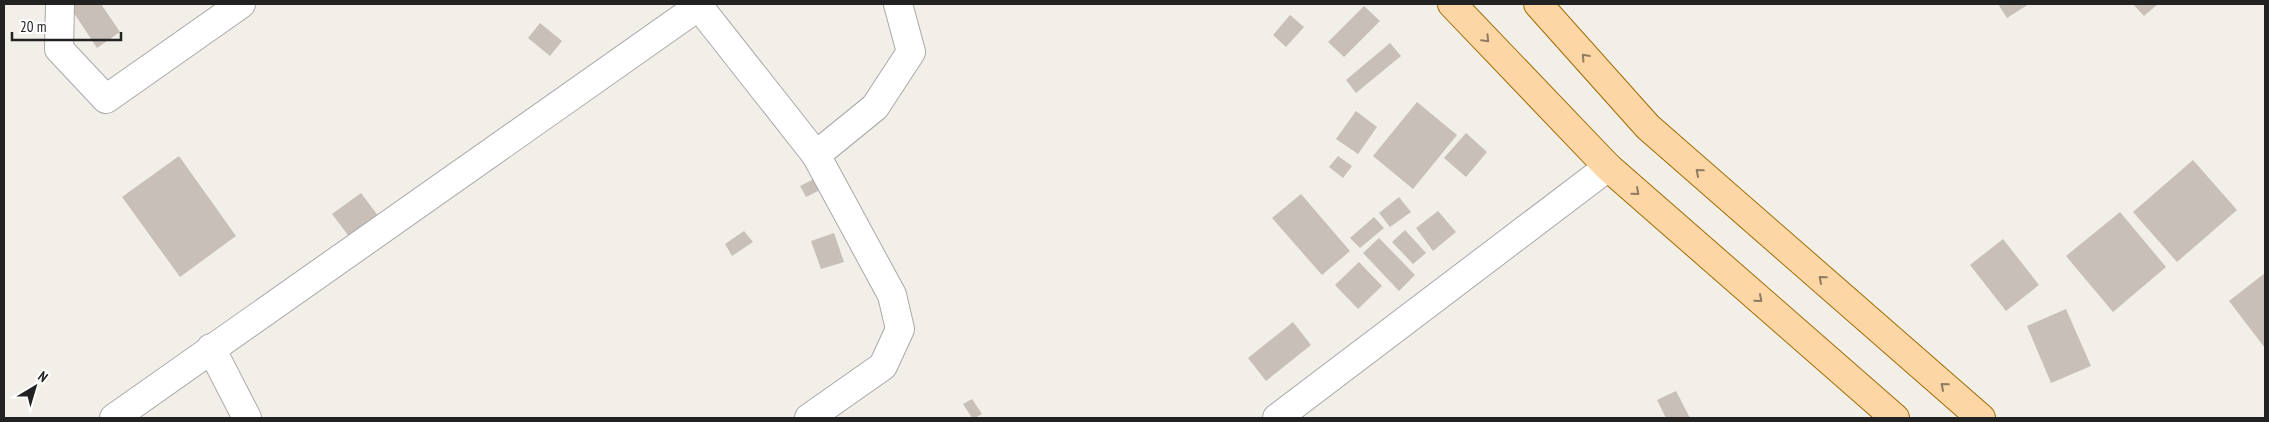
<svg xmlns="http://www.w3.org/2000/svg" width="2269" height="422" font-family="'PT Sans Narrow',sans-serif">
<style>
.building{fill:#c7bfb8}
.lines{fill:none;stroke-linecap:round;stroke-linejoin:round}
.street-casing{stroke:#a9a9a9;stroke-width:30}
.primary-casing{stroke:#a06b00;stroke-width:30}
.street{stroke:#fff;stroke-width:28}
.primary{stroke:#fcd6a4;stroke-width:28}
.oneway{stroke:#8f7c63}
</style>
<rect width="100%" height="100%" fill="#f2efe9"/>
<g class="building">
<polygon points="75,4 101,4 120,32 97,48 70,7"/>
<polygon points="1998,4 2029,4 2007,18"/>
<polygon points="2133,4 2158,4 2144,16"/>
<polygon points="1364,6 1380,21 1344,57 1328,42"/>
<polygon points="1290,15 1304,27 1286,47 1273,35"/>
<polygon points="540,23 562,41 550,56 528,38"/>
<polygon points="1390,43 1401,56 1356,93 1346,80"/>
<polygon points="1417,102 1457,135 1413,189 1373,156"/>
<polygon points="1356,111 1377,127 1358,154 1336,139"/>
<polygon points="1466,133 1487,152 1466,177 1444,158"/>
<polygon points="179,156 236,236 180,277 122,197"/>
<polygon points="1338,156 1352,166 1343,178 1329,167"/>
<polygon points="2193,160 2237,210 2177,262 2133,212"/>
<polygon points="818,177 824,188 806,197 800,186"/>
<polygon points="361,193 379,217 351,239 332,214"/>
<polygon points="1301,194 1350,251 1322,275 1272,218"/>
<polygon points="1399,197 1411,212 1390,227 1379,213"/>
<polygon points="1438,211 1456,232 1433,251 1416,228"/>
<polygon points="2120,212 2166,267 2113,312 2066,256"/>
<polygon points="1374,217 1384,228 1360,248 1350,238"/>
<polygon points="1405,230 1426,253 1413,264 1392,242"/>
<polygon points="744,231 753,242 732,256 725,244"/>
<polygon points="834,233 844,262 821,269 811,241"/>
<polygon points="1379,238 1415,275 1399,291 1363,253"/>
<polygon points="2003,239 2039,285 2006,311 1970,265"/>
<polygon points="1359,262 1382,286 1358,309 1335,285"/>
<polygon points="2265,273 2265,348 2229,301"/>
<polygon points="2066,309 2091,366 2051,383 2027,326"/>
<polygon points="1293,322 1311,345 1266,381 1248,358"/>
<polygon points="1676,391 1690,418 1666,418 1657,400"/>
<polygon points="972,399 982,414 975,418 972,418 963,404"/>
</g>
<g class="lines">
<defs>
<g id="street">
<polyline points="60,4 59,49 106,99 241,4"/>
<polyline points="697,4 816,155 892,295 900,329 883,366 809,418"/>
<polyline points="816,155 875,107 911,52 898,4"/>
<polyline points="211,348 247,418"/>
<polyline points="114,418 699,6"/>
<polyline points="1277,418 1608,167"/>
</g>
<g id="primary">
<polyline points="1452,4 1608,167 1895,418"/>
<polyline points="1538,4 1648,127 1981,418"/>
</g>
</defs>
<use href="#street" class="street-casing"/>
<use href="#primary" class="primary-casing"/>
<use href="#street" class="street"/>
<use href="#primary" class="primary"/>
</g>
<defs><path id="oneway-chevron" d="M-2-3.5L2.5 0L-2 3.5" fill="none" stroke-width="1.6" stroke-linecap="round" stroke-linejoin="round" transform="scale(1.25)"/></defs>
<g class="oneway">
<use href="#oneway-chevron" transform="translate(1486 39) rotate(46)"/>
<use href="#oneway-chevron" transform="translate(1585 57) rotate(-132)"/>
<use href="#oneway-chevron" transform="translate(1699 172) rotate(-139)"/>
<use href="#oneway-chevron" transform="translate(1636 192) rotate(41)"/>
<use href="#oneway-chevron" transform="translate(1822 279) rotate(-139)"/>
<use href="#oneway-chevron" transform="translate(1759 299) rotate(41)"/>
<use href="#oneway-chevron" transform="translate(1944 386) rotate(-139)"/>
</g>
<rect width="2269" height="422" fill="none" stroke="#222222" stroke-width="10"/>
<g transform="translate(35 387) rotate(38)" stroke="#ffffff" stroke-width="4" paint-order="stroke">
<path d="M0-4L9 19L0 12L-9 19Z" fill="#222222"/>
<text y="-8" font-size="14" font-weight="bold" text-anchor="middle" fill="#222222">N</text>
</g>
<path d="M12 32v8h109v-8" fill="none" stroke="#222222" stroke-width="2.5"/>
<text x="20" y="32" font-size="15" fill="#222222" stroke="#ffffff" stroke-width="4" paint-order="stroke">20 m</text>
</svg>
